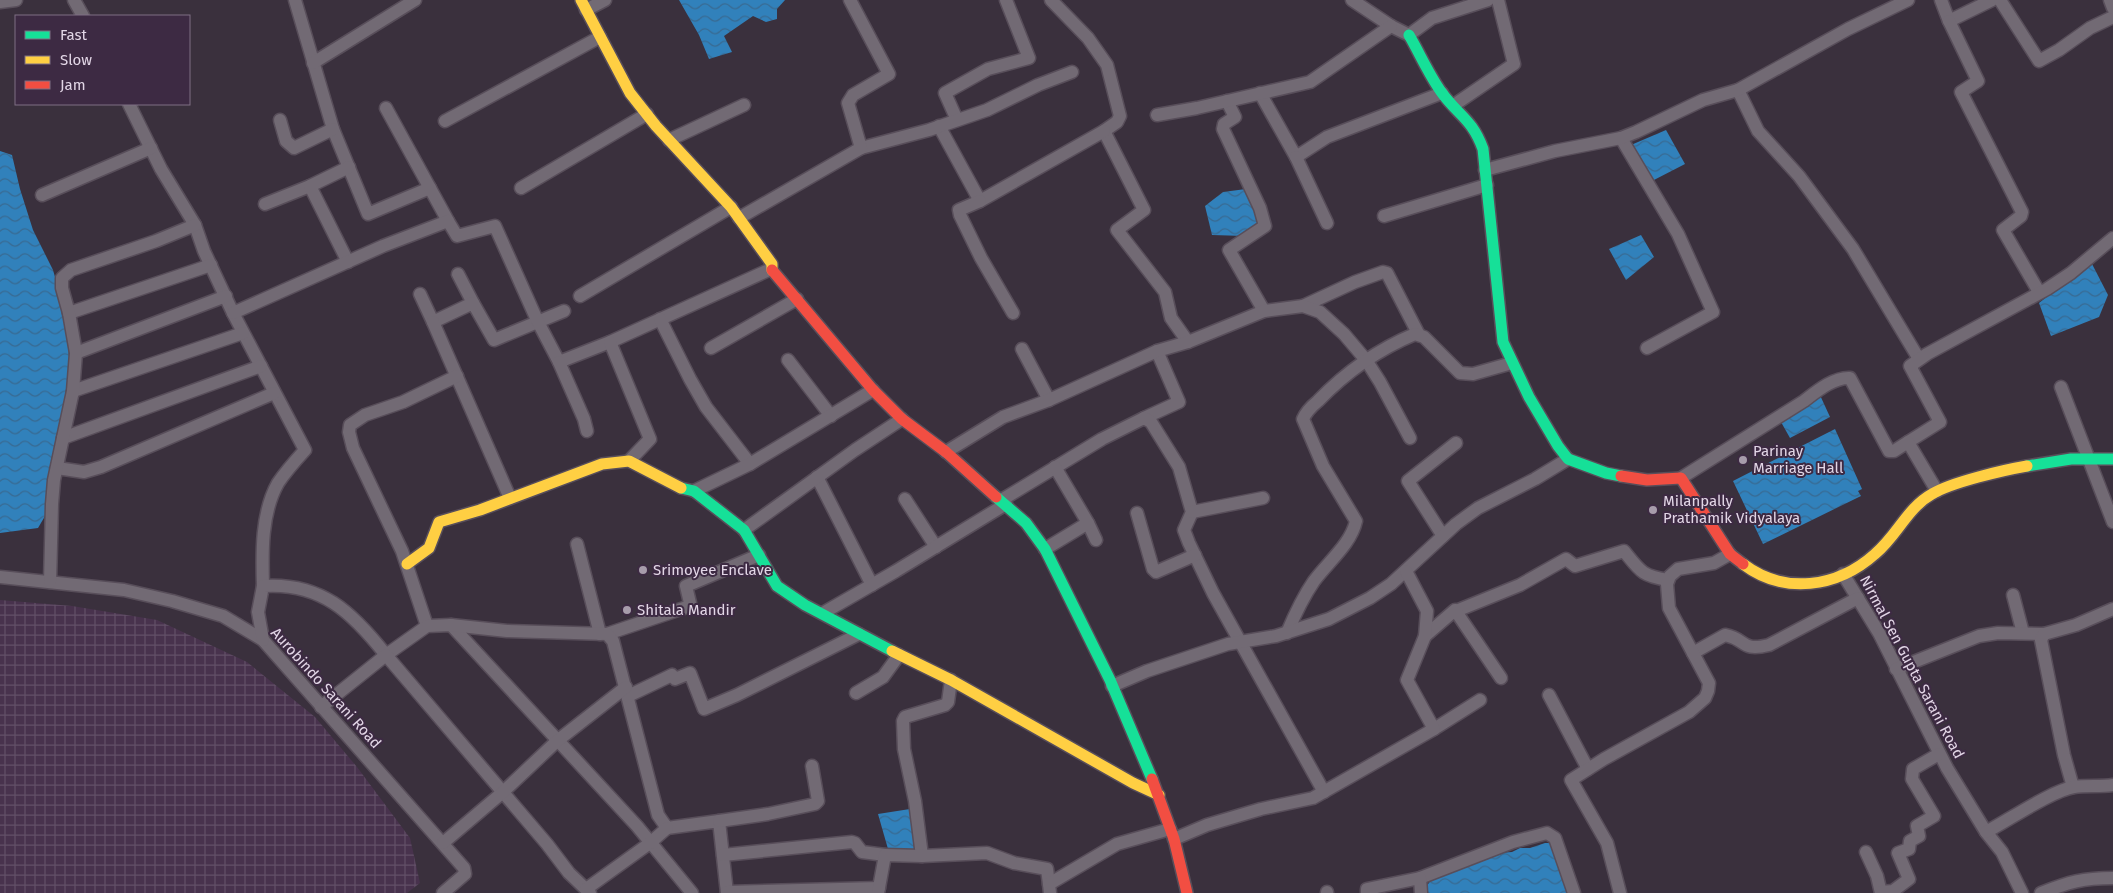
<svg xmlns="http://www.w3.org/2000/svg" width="2113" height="893" font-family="'Fira Sans',sans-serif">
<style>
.industrial{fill:url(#industrial-grid)}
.water{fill:url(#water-waves)}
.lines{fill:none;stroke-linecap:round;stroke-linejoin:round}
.street-casing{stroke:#584e5a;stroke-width:15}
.fast-casing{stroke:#584e5a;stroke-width:14}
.slow-casing{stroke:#584e5a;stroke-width:14}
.jam-casing{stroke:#584e5a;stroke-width:14}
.street{stroke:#726a74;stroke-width:12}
.fast{stroke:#16e098;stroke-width:11}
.slow{stroke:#ffcf43;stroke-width:11}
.jam{stroke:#f24e42;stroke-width:11}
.poi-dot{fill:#a79cab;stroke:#3d2a43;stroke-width:2}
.labels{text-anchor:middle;stroke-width:4;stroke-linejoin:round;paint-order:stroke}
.poi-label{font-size:15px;fill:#e2d6e6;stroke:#3d2a43;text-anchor:start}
.street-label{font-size:15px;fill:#e2d6e6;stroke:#3d2a43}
</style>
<defs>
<pattern id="industrial-grid" width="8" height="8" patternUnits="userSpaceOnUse" patternTransform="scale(1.25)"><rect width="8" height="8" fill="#48324d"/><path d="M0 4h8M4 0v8" fill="none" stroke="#624f67"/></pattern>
<pattern id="water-waves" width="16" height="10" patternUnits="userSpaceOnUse" patternTransform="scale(1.25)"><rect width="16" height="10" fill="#3181bb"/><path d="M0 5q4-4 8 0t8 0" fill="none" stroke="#386a92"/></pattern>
</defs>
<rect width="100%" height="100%" fill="#3a303d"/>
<polygon class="industrial" points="0,600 72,606 157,620 247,662 315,717 357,767 410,838 420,883 407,893 0,893"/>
<g class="water">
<polygon points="679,0 785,0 777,9 777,19 766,22 753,16 724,36 732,52 709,59 699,35"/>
<polygon points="1666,130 1685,164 1652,181 1631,145"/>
<polygon points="0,151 12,155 20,189 33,230 53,270 79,361 48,511 38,528 0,533"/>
<polygon points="1246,189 1260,221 1245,236 1212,235 1205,206 1223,192"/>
<polygon points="1641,235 1654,257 1626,280 1609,249"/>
<polygon points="2091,262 2108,295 2099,317 2051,336 2039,303"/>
<polygon points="1819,393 1830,417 1790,438 1777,415"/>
<polygon points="1835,429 1862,489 1858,491 1861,496 1763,544 1733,481"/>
<polygon points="910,809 920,850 888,849 878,814"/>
<polygon points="1545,843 1550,843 1553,846 1572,893 1425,893 1426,887 1434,876 1499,853 1512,852 1520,848 1530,848"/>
</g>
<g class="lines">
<defs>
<g id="street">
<polyline points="74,0 83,16"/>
<polyline points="295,0 333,129 368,214 430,188"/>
<polyline points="1051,0 1088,38 1107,65 1120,116 1117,122 1104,131 1144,210 1117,230 1165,292 1171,318 1188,342"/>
<polyline points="1352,0 1391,26 1409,35 1432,18 1488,0"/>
<polyline points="1941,0 1949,21 1992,0"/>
<polyline points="2000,0 2039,61 2059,50 2090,28 2113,17"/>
<polyline points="2110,0 2113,8"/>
<polyline points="0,2 16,0"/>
<polyline points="586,10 605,0"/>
<polyline points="1949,21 1978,81 1961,92 2022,212 2021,216 2003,230 2039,292"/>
<polyline points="313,63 415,0"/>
<polyline points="1738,90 1758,131 1799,176 1853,249 1919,359"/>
<polyline points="1260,93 1296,157 1327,137 1442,93"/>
<polyline points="1227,101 1235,117 1224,124 1223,129 1260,208 1265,226 1229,250 1264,311"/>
<path d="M129 104 161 169 195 225 204 251 233 313 305 450C295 461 286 471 278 483 261 513 262 553 263 586"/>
<polyline points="1454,105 1514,64 1498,0"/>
<polyline points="386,108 448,221"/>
<polyline points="1157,115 1197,108 1310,82 1391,26"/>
<polyline points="280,120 286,141 294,148 333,129"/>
<polyline points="957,120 945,93 988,69 1029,58 1006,0"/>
<polyline points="445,121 600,37"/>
<polyline points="939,126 980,201 1104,131"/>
<polyline points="1621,138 1678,234 1713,312 1647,348"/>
<polyline points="669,140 744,105"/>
<polyline points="861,148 929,130 987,110 1038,85 1072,72"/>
<polyline points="1296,157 1327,223"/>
<polyline points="1485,170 1555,151 1621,138 1636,132 1703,100 1738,90 1848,29 1908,0"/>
<polyline points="521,188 647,114"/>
<polyline points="42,195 151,148"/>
<polyline points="980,201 959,210 960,215 981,258 1013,313"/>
<polyline points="265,204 310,186"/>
<polyline points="1384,216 1487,185"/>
<polyline points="739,218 861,148 848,103 853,95 889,74 850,0"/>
<polyline points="348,262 310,186 349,167"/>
<polyline points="458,274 473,303"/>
<polyline points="420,294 433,322 473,303 494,340 564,311"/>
<polyline points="580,296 731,207"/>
<polyline points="1303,306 1355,282 1383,272 1387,273 1419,335"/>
<polyline points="69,313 211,265"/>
<polyline points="233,313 383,246 448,221 457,236 495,226 537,320 559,362 610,342 771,269"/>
<polyline points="660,319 690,379 706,407 750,464"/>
<polyline points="433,322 510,498"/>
<polyline points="610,342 650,439 629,461"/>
<polyline points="711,348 797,299"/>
<polyline points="1022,349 1049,400"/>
<polyline points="76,353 226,296"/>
<polyline points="788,360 831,416"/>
<polyline points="559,362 584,419 587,431"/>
<polyline points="2061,387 2113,522"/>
<polyline points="73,391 243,333"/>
<polyline points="1144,418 1179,402 1157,351"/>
<polyline points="63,438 261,366"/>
<polyline points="1908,442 1940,422 1910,366 1927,354 2047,289 2071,273 2113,238"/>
<polyline points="946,452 1003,417 1049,400 1157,351 1188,342 1264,311 1303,306 1320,312 1344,334 1366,360 1380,382 1410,438"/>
<polyline points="57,468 84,472 101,467 274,393"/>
<polyline points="817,477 872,585"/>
<path d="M1681 478 1804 401C1817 391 1834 377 1850 378L1889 451H1894L1908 442 1937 491"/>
<polyline points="694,491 750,464 873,390"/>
<polyline points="905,499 936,547"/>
<polyline points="1000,501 1102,439 1144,418 1151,422 1179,467 1192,512 1184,530 1189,543 1213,593 1324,792"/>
<polyline points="1192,512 1263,498"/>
<polyline points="1137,513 1153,569 1156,572 1195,555"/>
<polyline points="1088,523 1096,540"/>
<polyline points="744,530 855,450 902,419"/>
<polyline points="1443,536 1408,481 1456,443"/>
<polyline points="577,544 600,634"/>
<polyline points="1045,549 1088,523 1055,467"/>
<polyline points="1843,574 1879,633 1947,768 1986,832 2002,852 2022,893"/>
<polyline points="0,577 124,590 172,601 223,616 263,640 464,868 465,874 443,893"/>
<polyline points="50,582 52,504 54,480 73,391 76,353 69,313 62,288 62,278 71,270 156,241 195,225"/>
<polyline points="2013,595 2023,633"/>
<path d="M1456 611 1520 585 1566 559 1575 566 1624 551C1640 571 1642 576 1668 580"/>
<polyline points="823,613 896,571 1006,504"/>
<polyline points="451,625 637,826 692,893"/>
<polyline points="427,626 402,551 353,448 349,432 350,425 365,415 403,402 457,376"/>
<path d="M1287 633C1295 614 1303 597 1314 581 1328 562 1351 544 1356 521L1323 466 1303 419C1306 412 1312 406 1318 401 1345 373 1379 349 1415 334L1424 337 1460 373 1473 374 1512 363"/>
<polyline points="607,634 687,607 690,603 686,586 759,555"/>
<polyline points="1425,636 1455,610 1501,678"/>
<path d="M263 640 258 612 263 586C321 582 352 612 386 655L427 626 451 625 507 631 607 634 613 641 658 815 667 828 719 821 727 893"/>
<path d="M1693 653 1725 635C1747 639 1740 652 1769 645L1858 598"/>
<polyline points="1896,669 1979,636 1998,633 2044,634"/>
<polyline points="1112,686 1147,671 1228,644 1276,636 1329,619 1370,598 1391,584 1456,524 1478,508 1535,479 1568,459"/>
<polyline points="856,693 883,677 899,655"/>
<polyline points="1549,695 1588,769"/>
<polyline points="628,696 672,675 675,679 690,673 704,709 737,695 859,634"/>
<polyline points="321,707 386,655 547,844 569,873 590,893"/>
<polyline points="1434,729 1480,700"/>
<polyline points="2073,787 2064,755 2041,640 2044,634 2076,625 2113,609"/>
<polyline points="719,821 768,814 815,804 818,801 812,766"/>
<path d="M1986 832C2007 821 2053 790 2074 787 2087 785 2100 787 2113 785"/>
<polyline points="1174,839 1207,825 1261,809 1313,798 1434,729 1407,680 1425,636 1427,611 1406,571"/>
<polyline points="443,843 503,792 557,741 626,687"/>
<polyline points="1866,852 1877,876 1881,893"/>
<polyline points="723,855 852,842 855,843 862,852 885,855"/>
<polyline points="922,856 915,801 904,749 903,721 905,717 945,705 948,702 951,680"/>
<polyline points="1420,878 1513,842 1547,833 1555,838 1574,893"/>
<polyline points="586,889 650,843 667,828"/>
<polyline points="727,892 879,888"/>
<polyline points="1327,892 1327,893"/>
<polyline points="1881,892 1893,891 1909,879 1898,853 1909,849 1910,841 1919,836 1917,826 1934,816 1912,779 1913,769 1939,754"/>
<polyline points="878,893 885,855 922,856 987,853 1014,863 1047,869 1049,884"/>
<polyline points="1050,893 1049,884 1117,844 1170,829"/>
<polyline points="1367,893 1367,889 1420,878 1421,893"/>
<polyline points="1620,893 1607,843 1571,780 1604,759 1689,712 1705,698 1708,691 1709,683 1669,608 1667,584 1670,576 1678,569 1714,563 1730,554"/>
<path d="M2041 893C2069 882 2083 878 2113 878"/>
</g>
<g id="fast">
<path d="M1409 35C1420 54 1429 75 1442 93 1459 116 1472 119 1483 149L1503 342 1529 397 1558 446 1568 459 1606 473 1621 476"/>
<polyline points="2027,466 2071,459 2113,459"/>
<polyline points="681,488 694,491 744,530 777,586 805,605 892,651"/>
<polyline points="996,497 1026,523 1045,549 1110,680 1152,779"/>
</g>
<g id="slow">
<polyline points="581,0 630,93 656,126 731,207 772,264 772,270"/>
<polyline points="407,564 429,548 439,522 480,510 602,464 629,461 681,488"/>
<path d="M1743 564C1784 595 1837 588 1875 554 1897 536 1907 508 1932 494 1952 482 2004 470 2027 466"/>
<polyline points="892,651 951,680 1133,783 1159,795"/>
</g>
<g id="jam">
<polyline points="772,270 873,390 902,419 946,452 996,497"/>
<polyline points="1621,476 1647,480 1681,478 1730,554 1743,564"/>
<polyline points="1152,779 1174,839 1187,893"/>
</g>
</defs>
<use href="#street" class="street-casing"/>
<use href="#fast" class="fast-casing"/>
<use href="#slow" class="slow-casing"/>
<use href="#jam" class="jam-casing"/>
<use href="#street" class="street"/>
<use href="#fast" class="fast"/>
<use href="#slow" class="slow"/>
<use href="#jam" class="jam"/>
</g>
<g class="poi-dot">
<circle cx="1743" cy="460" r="5"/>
<circle cx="1653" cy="510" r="5"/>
<circle cx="643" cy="570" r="5"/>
<circle cx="627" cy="610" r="5"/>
</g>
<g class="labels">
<g class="poi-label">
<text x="1753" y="456">Parinay<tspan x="1753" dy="17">Marriage Hall</tspan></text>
<text x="1663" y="506">Milanpally<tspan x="1663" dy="17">Prathamik Vidyalaya</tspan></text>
<text x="653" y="575">Srimoyee Enclave</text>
<text x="637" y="615">Shitala Mandir</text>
</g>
<g class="street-label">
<text transform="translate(1912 667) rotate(62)" y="5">Nirmal Sen Gupta Sarani Road</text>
<text transform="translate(326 688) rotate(48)" y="5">Aurobindo Sarani Road</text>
</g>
</g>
<rect x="15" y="15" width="175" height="90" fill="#3d2a43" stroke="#7f6f84"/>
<rect x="25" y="31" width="25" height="8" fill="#16e098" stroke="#7f6f84"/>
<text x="60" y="40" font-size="15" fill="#e2d6e6">Fast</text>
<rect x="25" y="56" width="25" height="8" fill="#ffcf43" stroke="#7f6f84"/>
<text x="60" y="65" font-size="15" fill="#e2d6e6">Slow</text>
<rect x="25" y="81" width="25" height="8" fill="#f24e42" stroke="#7f6f84"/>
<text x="60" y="90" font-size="15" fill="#e2d6e6">Jam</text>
</svg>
